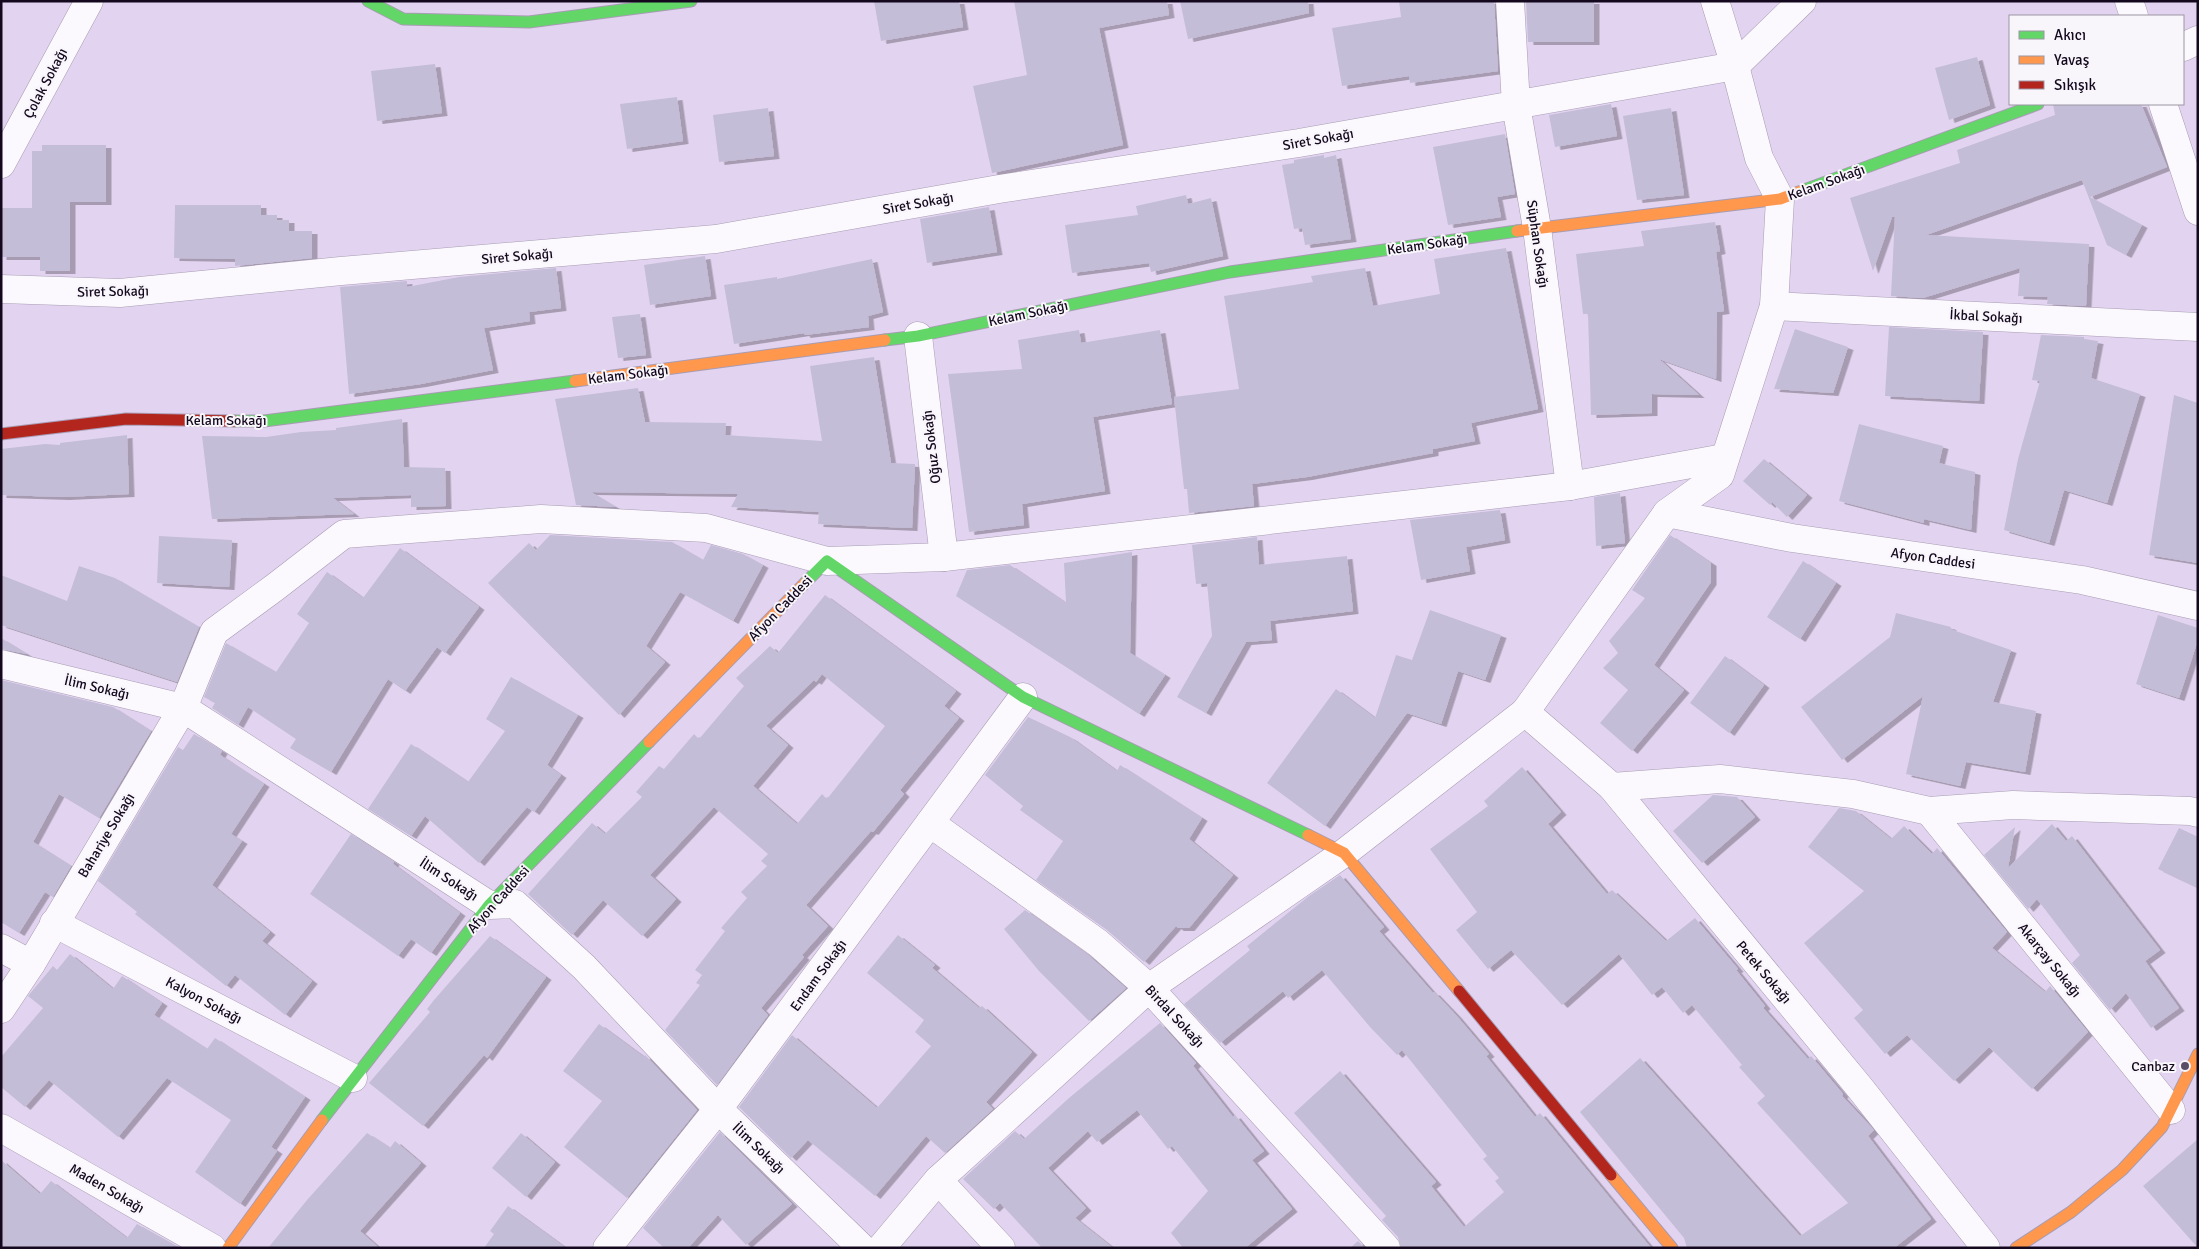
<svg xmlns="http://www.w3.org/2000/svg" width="2199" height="1249" font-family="Signika,sans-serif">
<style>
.building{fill:#c4bdd8;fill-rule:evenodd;filter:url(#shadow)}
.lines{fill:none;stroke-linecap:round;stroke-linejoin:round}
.street-casing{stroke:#a89cb4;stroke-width:29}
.fast-casing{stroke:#a89cb4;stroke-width:13}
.slow-casing{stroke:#a89cb4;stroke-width:13}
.jam-casing{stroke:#a89cb4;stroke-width:13}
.street{stroke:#fbf9fd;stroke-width:28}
.fast{stroke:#63d668;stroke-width:11}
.slow{stroke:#ff974d;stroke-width:11}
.jam{stroke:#b3261e;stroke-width:11}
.poi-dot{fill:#5b4f67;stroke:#f8f5fb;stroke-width:2}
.labels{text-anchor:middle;stroke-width:4;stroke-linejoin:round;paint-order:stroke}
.street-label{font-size:14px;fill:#13081d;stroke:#f8f5fb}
.poi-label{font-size:14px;fill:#13081d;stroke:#f8f5fb;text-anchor:end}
</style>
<defs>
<filter id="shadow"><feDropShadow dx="5.5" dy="3" stdDeviation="0" flood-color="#0004"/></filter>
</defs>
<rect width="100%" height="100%" fill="#e2d4f0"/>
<g class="building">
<polygon points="874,1 959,1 963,27 881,41"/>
<polygon points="1014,1 1167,1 1169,15 1099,28 1123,145 992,173 973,86 1027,75"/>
<polygon points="1180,1 1308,1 1309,13 1188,39"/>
<polygon points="1399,1 1494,1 1498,71 1410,83 1409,76 1342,86 1332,28 1401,17"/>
<polygon points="1526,1 1594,1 1594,42 1528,42"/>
<polygon points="1977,57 1990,105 1949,120 1935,68"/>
<polygon points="435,64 442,113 377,121 371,71"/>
<polygon points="677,97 683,141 627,149 620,104"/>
<polygon points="1611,104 1617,136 1555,147 1549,115"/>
<polygon points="2053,104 2141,104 2167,167 2090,197 2142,225 2126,255 2107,245 2082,180 1926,235 2089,244 2086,306 2047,304 2048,297 2018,296 2020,268 1923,298 1891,296 1895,217 1892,217 1873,271 1850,198 1960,163 1957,150 2055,115"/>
<polygon points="768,108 774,156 719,162 713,115"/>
<polygon points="1671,108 1684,195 1637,200 1623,116"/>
<polygon points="1505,134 1515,194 1497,197 1501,217 1448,225 1433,147"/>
<polygon points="42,145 106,145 106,202 70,202 70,271 40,271 40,257 1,257 1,208 32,208 32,151 42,151"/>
<polygon points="1324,155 1324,158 1336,155 1351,239 1305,245 1302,228 1294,229 1282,165 1294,163 1294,160"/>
<polygon points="1186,195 1188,204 1211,198 1223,256 1151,272 1149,263 1072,273 1065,225 1138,215 1136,206"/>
<polygon points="175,205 261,205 261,215 277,215 277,220 289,220 289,231 312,231 312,258 235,266 235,259 174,258"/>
<polygon points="989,207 997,252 927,263 920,219"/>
<polygon points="1715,222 1720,251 1716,252 1724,311 1717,312 1716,379 1659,359 1699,395 1652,394 1652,413 1591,415 1588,314 1583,314 1576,254 1644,246 1641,231"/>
<polygon points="1506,248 1538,409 1471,423 1475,441 1433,449 1433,453 1307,477 1252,484 1254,506 1189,513 1187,489 1184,489 1174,397 1239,389 1224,296 1313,282 1311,276 1365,268 1373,306 1440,294 1434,259"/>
<polygon points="705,256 711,296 650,305 644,265"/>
<polygon points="872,259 883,312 868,316 869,327 805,335 804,333 734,344 724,285 777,277 777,279"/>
<polygon points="556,268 561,308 529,312 530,321 484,328 493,370 421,384 349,394 340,287 407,281 407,287 459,277"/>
<polygon points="640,314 646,355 618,358 612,317"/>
<polygon points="1889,327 1983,332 1979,401 1885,396"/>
<polygon points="1795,329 1848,347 1833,393 1774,389"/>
<polygon points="1079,330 1081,343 1160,330 1172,404 1093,417 1105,491 1022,504 1024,525 969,532 948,374 1022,369 1018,340"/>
<polygon points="2041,335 2084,337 2084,339 2098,341 2091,378 2140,394 2107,503 2064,490 2049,543 2004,530 2018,459 2040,381 2032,380"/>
<polygon points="874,357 891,463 915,464 912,528 818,524 819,512 731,507 738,494 591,492 616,507 576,505 555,399 638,388 645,422 726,423 725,435 822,441 810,366"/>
<polygon points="2174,395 2198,403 2198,563 2149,555"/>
<polygon points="402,419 404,467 445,468 446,506 411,507 411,495 333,498 354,514 212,519 202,436 266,437 301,432 336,430 336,428"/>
<polygon points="1859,424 1943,446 1939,463 1975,472 1971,530 1924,519 1924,523 1839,501"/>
<polygon points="127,435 129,494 64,497 1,495 1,449 45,444 60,445 60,443"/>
<polygon points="1764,459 1807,495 1787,517 1772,502 1770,505 1743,481"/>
<polygon points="1620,493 1625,543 1596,546 1594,497"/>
<polygon points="1500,510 1505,540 1466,547 1470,571 1421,580 1410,520"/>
<polygon points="550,535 672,542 703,560 711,545 743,554 763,565 733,621 680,592 646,646 665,662 619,715 488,583 529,543 536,550"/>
<polygon points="1670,535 1711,563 1711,582 1654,665 1684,690 1632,751 1600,723 1628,690 1603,668 1618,653 1609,641 1645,598 1632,590"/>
<polygon points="159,536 232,540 229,587 157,583"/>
<polygon points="1257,537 1259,565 1347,556 1353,611 1270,621 1272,640 1246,642 1206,713 1177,697 1212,636 1207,583 1196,584 1192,545"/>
<polygon points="400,548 479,607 445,653 437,647 405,691 388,679 331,772 290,748 296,739 248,707 238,725 212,708 215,703 204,697 226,643 276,672 309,623 297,614 327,572 363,598"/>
<polygon points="1132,552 1130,653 1165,675 1139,714 956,596 967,570 1010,565 1066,603 1064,563"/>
<polygon points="1803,561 1836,583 1800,639 1767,617"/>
<polygon points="79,566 115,578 199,627 177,682 1,625 1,575 67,601"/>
<path d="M825 595 956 691 944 706 959 718 900 790 904 794 873 832 871 831 806 905 828 926 802 955 804 957 761 1008 768 1015 717 1085 665 1030 700 985 696 983 702 975 695 970 725 931 721 928 747 898 741 892 767 866 761 861 768 854 714 807 650 875 676 899 642 936 603 900 572 935 528 894 592 823 605 834 642 797 636 792 659 766 664 769 694 734 699 739 744 686 736 678 770 646 778 653ZM822 674 885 726 827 799 822 794 797 824 753 786 788 745 766 726 814 680 816 682Z"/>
<polygon points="1430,610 1501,635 1485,680 1458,671 1441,724 1407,713 1325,826 1267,783 1336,689 1375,718 1396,655 1412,660"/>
<polygon points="1896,613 1951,627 1950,629 2011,650 1993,702 2036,711 2025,772 1966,762 1960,786 1906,774 1923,696 1842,760 1801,707 1890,637"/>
<polygon points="2158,615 2198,628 2198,640 2179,698 2136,684"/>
<polygon points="1,638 27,654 1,649"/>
<polygon points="1725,656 1764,685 1729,733 1690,703"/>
<polygon points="511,677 578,715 547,765 561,775 534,812 527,807 479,863 425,816 411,836 368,809 411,744 468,782 505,731 486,719"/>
<polygon points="1,680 113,707 151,731 99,818 59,794 33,842 71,866 53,897 45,892 19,933 1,922"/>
<polygon points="1028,717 1070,737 1117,771 1120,765 1202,818 1189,839 1233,875 1189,928 1178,928 1176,926 1144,962 1107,930 1036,880 1063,841 1020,810 1023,806 985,775"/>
<polygon points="194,734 222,751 220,755 264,784 231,834 242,841 212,885 270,932 262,941 312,981 285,1015 235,975 226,986 135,914 137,912 98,881 178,747 183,750"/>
<polygon points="1522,767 1561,812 1548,824 1607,894 1612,890 1666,941 1695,918 1738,969 1736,970 1765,1006 1763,1008 1808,1059 1811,1056 1843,1094 1842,1096 1874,1130 1868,1136 1931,1219 1894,1248 1687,1248 1684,1238 1580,1112 1640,1058 1800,1236 1848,1203 1757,1103 1765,1096 1739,1067 1742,1065 1692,1005 1683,1013 1662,987 1652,995 1619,954 1562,1005 1511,950 1488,969 1456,930 1477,912 1430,849 1488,806 1484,801"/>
<polygon points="1713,795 1737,797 1755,817 1702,863 1673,831"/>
<polygon points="1839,808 1856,811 1891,839 1904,826 1932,854 1937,848 2007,932 1992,948 2045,992 2050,986 2088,1032 2032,1089 1989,1047 1954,1081 1907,1035 1885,1054 1854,1018 1863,1010 1804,943 1864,891 1808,847"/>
<polygon points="2052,824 2066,841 2072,836 2160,950 2145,961 2179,1008 2151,1028 2126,993 2110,1010 2072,963 2080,955 2037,899 2028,909 1984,855 2015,827 2008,868"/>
<polygon points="2179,828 2198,837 2198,888 2158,869"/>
<polygon points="351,834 394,862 393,864 460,913 431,953 411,939 398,956 310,894"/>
<polygon points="1340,875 1384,927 1379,931 1433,993 1434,992 1456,1015 1489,1054 1486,1056 1535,1117 1540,1113 1651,1248 1401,1248 1398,1237 1382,1220 1386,1216 1294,1113 1340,1071 1436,1182 1431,1186 1464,1227 1504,1192 1495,1181 1499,1178 1483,1159 1487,1156 1402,1050 1397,1055 1370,1027 1322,970 1288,998 1283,991 1220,1043 1184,1004 1250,950 1247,946 1309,896"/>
<polygon points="1025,910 1088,955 1126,988 1089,1021 1039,971 1004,929"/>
<polygon points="898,935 935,965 932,968 979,1008 982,1006 1032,1052 986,1102 993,1109 945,1153 926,1136 875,1196 808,1140 791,1158 739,1107 792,1035 877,1108 931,1046 915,1032 924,1020 867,973"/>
<polygon points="490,936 546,977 487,1058 484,1055 423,1126 369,1083 430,1012 427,1009 434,1000"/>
<polygon points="70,954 113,989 122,976 162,1003 154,1015 207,1049 215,1038 305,1097 271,1147 277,1151 240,1204 195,1172 231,1120 167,1078 118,1137 49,1080 25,1107 1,1087 1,1057 43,1008 28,996 53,966 57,970"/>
<polygon points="1160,1023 1196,1063 1193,1066 1233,1117 1235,1115 1264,1151 1252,1160 1292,1209 1245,1248 1183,1248 1171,1233 1208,1191 1172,1146 1168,1149 1137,1110 1097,1142 1088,1131 1048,1168 1086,1208 1075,1218 1113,1248 1042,1248 1000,1203 994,1209 963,1179 1015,1131 1024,1139 1069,1098"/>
<polygon points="599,1024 644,1057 645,1055 697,1110 627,1198 564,1147 602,1101 563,1071"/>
<polygon points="720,1132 792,1204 746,1245 718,1215 688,1248 664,1248 643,1228"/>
<polygon points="367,1133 390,1148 395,1141 421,1163 360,1231 379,1248 268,1248 307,1200"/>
<polygon points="521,1133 555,1162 526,1197 492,1168"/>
<polygon points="2198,1139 2198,1248 2143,1186"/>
<polygon points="1,1160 40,1194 51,1181 127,1238 137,1224 180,1248 1,1248"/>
<polygon points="508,1206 566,1248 484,1248 494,1234 490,1231"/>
<polygon points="1358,1241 1365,1248 1350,1248"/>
</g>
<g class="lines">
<defs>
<g id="street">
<polyline points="1510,1 1516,105 1537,228 1570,486"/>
<polyline points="2129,1 2134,16"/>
<polyline points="2183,47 2198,40"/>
<polyline points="2163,104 2198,211"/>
<polyline points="1,164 89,1"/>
<polyline points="1,289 120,293 341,271 716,239 999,189 1299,143 1735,66 1802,1"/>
<polyline points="1774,306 2198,327"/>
<polyline points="918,336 944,557"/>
<polyline points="1667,513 1792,538 2082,580 2198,606"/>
<polyline points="1,664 183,708 489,905 515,904 584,967 718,1109 862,1248"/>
<polyline points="1525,712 1612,787 1860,1088 1986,1248"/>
<polyline points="1612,787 1720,779 1853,794 1929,811 2013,805 2190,811 2198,813"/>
<polyline points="1929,811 2171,1110"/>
<polyline points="930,823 1098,943 1149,988 1386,1248"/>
<polyline points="54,923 353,1078"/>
<polyline points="1,948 31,964"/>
<polyline points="1,1009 31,964 183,708 214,632 274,588 344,534 541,519 706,528 827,561 944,557 1570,486 1724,458"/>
<polyline points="1,1128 212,1248"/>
<polyline points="938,1180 1001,1248"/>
<polyline points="607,1248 718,1109 1023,697"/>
<polyline points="881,1248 938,1180 1149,988 1344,853 1525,712 1667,513 1720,475 1774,306 1780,199 1759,158 1735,66 1715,1"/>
</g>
<g id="fast">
<polyline points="368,1 403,19 529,22 691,1"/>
<polyline points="1804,190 2038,104"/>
<polyline points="885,340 918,336 1230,272 1517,231"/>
<polyline points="234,421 264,421 575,381"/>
<polyline points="805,583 827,561 1023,697 1308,835"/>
<polyline points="322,1120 489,905 649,742"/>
</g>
<g id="slow">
<polyline points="1517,231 1780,199 1804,190"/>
<polyline points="575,381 885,340"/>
<polyline points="649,742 805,583"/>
<polyline points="1308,835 1344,853 1459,991"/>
<polyline points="1611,1175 1672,1248"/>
<polyline points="228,1248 322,1120"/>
<polyline points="2016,1248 2071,1212 2122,1170 2162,1127 2198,1054"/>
</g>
<g id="jam">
<polyline points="1,434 126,419 234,421"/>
<polyline points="1459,991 1611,1175"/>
</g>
</defs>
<use href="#street" class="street-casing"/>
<use href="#fast" class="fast-casing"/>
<use href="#slow" class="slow-casing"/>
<use href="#jam" class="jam-casing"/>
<use href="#street" class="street"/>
<use href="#fast" class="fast"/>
<use href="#slow" class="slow"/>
<use href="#jam" class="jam"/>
</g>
<circle class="poi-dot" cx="2185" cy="1066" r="5"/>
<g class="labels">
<g class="street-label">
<text transform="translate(45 83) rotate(-62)" y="5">Çolak Sokağı</text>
<text transform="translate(1318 139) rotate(-10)" y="5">Siret Sokağı</text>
<text transform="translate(1826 182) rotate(-20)" y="5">Kelam Sokağı</text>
<text transform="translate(918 203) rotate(-10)" y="5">Siret Sokağı</text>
<text transform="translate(1427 244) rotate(-8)" y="5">Kelam Sokağı</text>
<text transform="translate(1538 244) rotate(82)" y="5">Süphan Sokağı</text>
<text transform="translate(517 256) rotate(-5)" y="5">Siret Sokağı</text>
<text transform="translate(113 291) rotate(-1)" y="5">Siret Sokağı</text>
<text transform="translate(1028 313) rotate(-12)" y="5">Kelam Sokağı</text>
<text transform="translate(1986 316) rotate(3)" y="5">İkbal Sokağı</text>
<text transform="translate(628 374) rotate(-7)" y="5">Kelam Sokağı</text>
<text x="226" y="425">Kelam Sokağı</text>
<text transform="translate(931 447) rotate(-97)" y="5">Oğuz Sokağı</text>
<text transform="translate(1933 558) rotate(8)" y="5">Afyon Caddesi</text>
<text transform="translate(780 608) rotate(-46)" y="5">Afyon Caddesi</text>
<text transform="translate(97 687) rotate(13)" y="5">İlim Sokağı</text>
<text transform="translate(106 835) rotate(-59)" y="5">Bahariye Sokağı</text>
<text transform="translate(449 879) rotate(33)" y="5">İlim Sokağı</text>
<text transform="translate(498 899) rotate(-48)" y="5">Afyon Caddesi</text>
<text transform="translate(2050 960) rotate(51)" y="5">Akarçay Sokağı</text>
<text transform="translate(1764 972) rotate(50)" y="5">Petek Sokağı</text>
<text transform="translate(818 975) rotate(-54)" y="5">Endam Sokağı</text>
<text transform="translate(204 1000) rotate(28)" y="5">Kalyon Sokağı</text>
<text transform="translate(1175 1016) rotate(47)" y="5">Birdal Sokağı</text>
<text transform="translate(759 1148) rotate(44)" y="5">İlim Sokağı</text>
<text transform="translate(107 1188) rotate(30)" y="5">Maden Sokağı</text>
</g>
<g class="poi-label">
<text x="2175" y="1071">Canbaz</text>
</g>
</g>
<rect width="2199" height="1249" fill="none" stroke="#13081d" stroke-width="5"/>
<rect x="2009" y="15" width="175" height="90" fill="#f8f5fb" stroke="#9c96a2"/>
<rect x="2019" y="31" width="25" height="8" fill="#63d668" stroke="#9c96a2"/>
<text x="2054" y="40" font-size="15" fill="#13081d">Akıcı</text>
<rect x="2019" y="56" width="25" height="8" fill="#ff974d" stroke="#9c96a2"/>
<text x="2054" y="65" font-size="15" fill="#13081d">Yavaş</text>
<rect x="2019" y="81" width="25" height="8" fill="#b3261e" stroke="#9c96a2"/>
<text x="2054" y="90" font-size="15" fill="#13081d">Sıkışık</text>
</svg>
